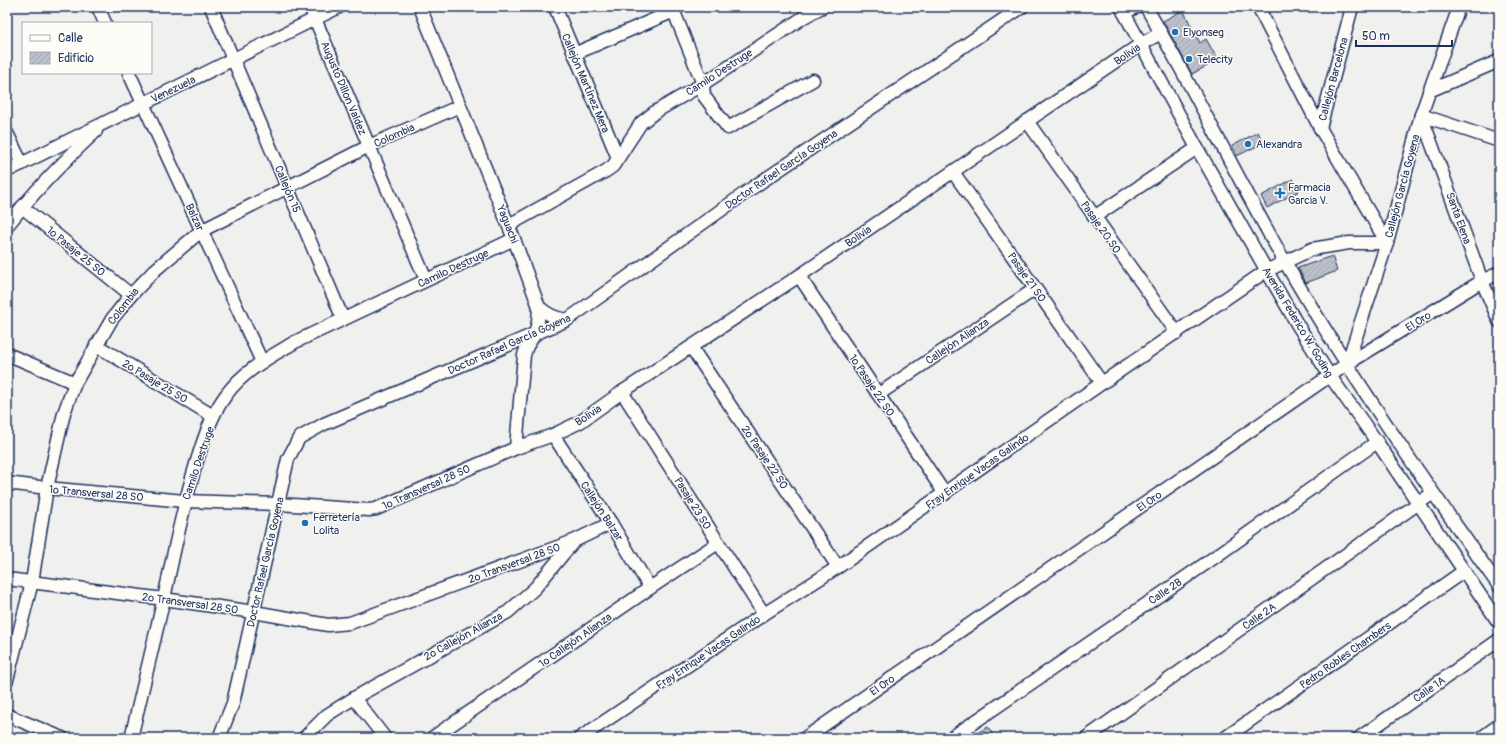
<svg xmlns="http://www.w3.org/2000/svg" width="1506" height="745" font-family="Pangolin,sans-serif">
<style>
.building{fill:url(#building-hatch);stroke:#1b2f5e}
.lines{fill:none;stroke-linecap:round;stroke-linejoin:round}
.minor-casing{stroke:#1b2f5e;stroke-width:15}
.minor{stroke:#fdfcf7;stroke-width:12}
.poi-dot{fill:#1f6fb2;stroke:#fdfcf7;stroke-width:1.5}
.labels{text-anchor:middle;stroke-width:3;stroke-linejoin:round;paint-order:stroke}
.poi-label{font-size:11px;fill:#1b2f5e;stroke:#fdfcf7;text-anchor:start}
.street-label{font-size:11px;fill:#1b2f5e;stroke:#fdfcf7}
</style>
<defs>
<pattern id="building-hatch" width="6" height="6" patternUnits="userSpaceOnUse"><rect width="6" height="6" fill="#bbc0ca"/><path d="M-1 1l2-2M0 6l6-6M5 7l2-2" fill="none" stroke="#a0a5b0"/></pattern>
</defs>
<rect width="100%" height="100%" fill="#f0f0ee"/>
<filter id="ink" filterUnits="userSpaceOnUse"><feTurbulence type="fractalNoise" baseFrequency=".025" numOctaves="2"/><feDisplacementMap in="SourceGraphic" scale="8" xChannelSelector="R" yChannelSelector="G"/><feConvolveMatrix kernelMatrix="1 2 1 2 8 2 1 2 1" color-interpolation-filters="sRGB"/></filter>
<g filter="url(#ink)">
<g class="building">
<polygon points="1183,10 1200,43 1206,39 1218,60 1192,74 1163,21"/>
<polygon points="1258,132 1263,143 1237,156 1232,146"/>
<polygon points="1293,179 1299,191 1267,208 1261,196"/>
<polygon points="1332,256 1337,271 1306,283 1298,268"/>
<polygon points="988,727 995,738 968,738"/>
</g>
<g class="lines">
<defs>
<g id="minor">
<polyline points="98,7 105,23"/>
<polyline points="211,7 343,319"/>
<polyline points="310,7 426,280"/>
<polyline points="420,7 514,239 539,307 538,322 535,334 527,346 524,355 516,448"/>
<polyline points="555,7 618,158"/>
<polyline points="672,7 703,84 704,96 728,128 813,80"/>
<polyline points="1121,7 1197,148 1297,324 1330,376 1377,442 1499,623"/>
<path d="M1146 7C1195 90 1237 178 1285 262 1349 374 1424 481 1499 586"/>
<polyline points="1258,7 1320,128 1387,243"/>
<polyline points="1124,13 1136,7"/>
<polyline points="574,54 674,11"/>
<polyline points="129,73 262,362"/>
<polyline points="1429,91 1499,61"/>
<polyline points="1421,115 1482,281 1499,321"/>
<polyline points="1421,115 1499,141"/>
<polyline points="1027,121 1177,333"/>
<polyline points="1320,128 1352,7"/>
<polyline points="7,133 22,164"/>
<polyline points="7,171 339,7"/>
<polyline points="953,172 1102,383"/>
<polyline points="22,207 131,295"/>
<polyline points="1094,217 1197,148"/>
<polyline points="509,225 606,171 613,166 641,123 655,112 703,84 804,17 822,7"/>
<path d="M7 226C34 191 64 161 96 131"/>
<polyline points="799,276 945,494"/>
<path d="M539 307C548 315 555 318 567 320"/>
<polyline points="96,345 213,416"/>
<polyline points="691,347 838,567"/>
<polyline points="7,354 75,383"/>
<polyline points="1347,364 1387,243 1421,115 1459,7"/>
<polyline points="622,392 764,614"/>
<polyline points="879,394 1035,289"/>
<polyline points="553,435 611,523 650,588"/>
<polyline points="7,483 47,488 184,501 278,504 369,510 376,509 516,448 553,435 580,422 622,392 799,276 1141,44 1161,33"/>
<polyline points="7,579 164,599 254,612 328,625 350,623 574,541"/>
<polyline points="7,680 32,582 47,488 64,413 75,383 112,319 131,295 155,270 201,231 369,146 460,106"/>
<polyline points="354,698 385,738"/>
<polyline points="7,715 62,738"/>
<path d="M131 738C142 690 154 642 165 594 174 550 183 507 196 464 203 441 211 415 226 395 243 371 270 357 295 342L514 239"/>
<polyline points="219,738 233,703 288,459 299,438 324,424 567,320 755,186 1022,7"/>
<polyline points="304,738 327,715 354,698 508,612 535,588 574,541 611,523"/>
<polyline points="432,738 650,588 718,543"/>
<polyline points="580,738 764,614 838,567 1102,383 1266,271 1312,249 1349,243 1387,243"/>
<polyline points="805,738 1347,364 1482,281 1499,273"/>
<polyline points="951,738 1205,564 1377,442"/>
<polyline points="1086,738 1433,493"/>
<polyline points="1225,738 1464,571"/>
<polyline points="1359,738 1499,640"/>
<polyline points="1481,738 1499,725"/>
</g>
</defs>
<use href="#minor" class="minor-casing"/>
<use href="#minor" class="minor"/>
</g>
</g>
<g class="poi-dot">
<circle cx="1175" cy="32" r="4"/>
<circle cx="1189" cy="59" r="4"/>
<circle cx="1248" cy="144" r="4"/>
<path d="M1278 187h4v4h4v4h-4v4h-4v-4h-4v-4h4z"/>
<circle cx="305" cy="523" r="4"/>
</g>
<g class="labels">
<g class="poi-label">
<text x="1183" y="36">Elyonseg</text>
<text x="1197" y="63">Telecity</text>
<text x="1256" y="148">Alexandra</text>
<text x="1288" y="191">Farmacia<tspan x="1288" dy="13">Garcia V.</tspan></text>
<text x="313" y="521">Ferretería<tspan x="313" dy="13">Lolita</tspan></text>
</g>
<g class="street-label">
<text transform="translate(1127 54) rotate(-34)" y="4">Bolivia</text>
<text transform="translate(719 72) rotate(-33)" y="4">Camilo Destruge</text>
<text transform="translate(1333 79) rotate(-75)" y="4">Callejón Barcelona</text>
<text transform="translate(586 83) rotate(67)" y="4">Callejón Martínez Mera</text>
<text transform="translate(344 88) rotate(67)" y="4">Augusto Dillon Valdez</text>
<text transform="translate(173 89) rotate(-26)" y="4">Venezuela</text>
<text transform="translate(394 135) rotate(-24)" y="4">Colombia</text>
<text transform="translate(781 169) rotate(-34)" y="4">Doctor Rafael García Goyena</text>
<text transform="translate(1402 186) rotate(-75)" y="4">Callejón García Goyena</text>
<text transform="translate(288 189) rotate(67)" y="4">Callejón 15</text>
<text transform="translate(195 217) rotate(65)" y="4">Balzar</text>
<text transform="translate(1459 218) rotate(70)" y="4">Santa Elena</text>
<text transform="translate(508 224) rotate(68)" y="4">Yaguachi</text>
<text transform="translate(1101 227) rotate(55)" y="4">Pasaje 20 SO</text>
<text transform="translate(858 236) rotate(-34)" y="4">Bolivia</text>
<text transform="translate(76 251) rotate(39)" y="4">1º Pasaje 25 SO</text>
<text transform="translate(453 268) rotate(-25)" y="4">Camilo Destruge</text>
<text transform="translate(1027 277) rotate(55)" y="4">Pasaje 21 SO</text>
<text transform="translate(123 306) rotate(-52)" y="4">Colombia</text>
<text transform="translate(1418 321) rotate(-32)" y="4">El Oro</text>
<text transform="translate(1298 322) rotate(59)" y="4">Avenida Federico W. Goding</text>
<text transform="translate(957 341) rotate(-34)" y="4">Callejón Alianza</text>
<text transform="translate(509 344) rotate(-24)" y="4">Doctor Rafael García Goyena</text>
<text transform="translate(155 381) rotate(31)" y="4">2º Pasaje 25 SO</text>
<text transform="translate(872 385) rotate(56)" y="4">1º Pasaje 22 SO</text>
<text transform="translate(588 415) rotate(-33)" y="4">Bolivia</text>
<text transform="translate(765 457) rotate(56)" y="4">2º Pasaje 22 SO</text>
<text transform="translate(198 463) rotate(-71)" y="4">Camilo Destruge</text>
<text transform="translate(977 471) rotate(-35)" y="4">Fray Enrique Vacas Galindo</text>
<text transform="translate(426 487) rotate(-24)" y="4">1º Transversal 28 SO</text>
<text transform="translate(96 493) rotate(5)" y="4">1º Transversal 28 SO</text>
<text transform="translate(1149 501) rotate(-35)" y="4">El Oro</text>
<text transform="translate(693 503) rotate(58)" y="4">Pasaje 23 SO</text>
<text transform="translate(602 511) rotate(57)" y="4">Callejón Balzar</text>
<text transform="translate(265 562) rotate(-77)" y="4">Doctor Rafael García Goyena</text>
<text transform="translate(514 563) rotate(-20)" y="4">2º Transversal 28 SO</text>
<text transform="translate(1165 591) rotate(-34)" y="4">Calle 2B</text>
<text transform="translate(190 603) rotate(8)" y="4">2º Transversal 28 SO</text>
<text transform="translate(1259 616) rotate(-35)" y="4">Calle 2A</text>
<text transform="translate(463 636) rotate(-29)" y="4">2º Callejón Alianza</text>
<text transform="translate(575 640) rotate(-35)" y="4">1º Callejón Alianza</text>
<text transform="translate(708 652) rotate(-34)" y="4">Fray Enrique Vacas Galindo</text>
<text transform="translate(1345 655) rotate(-35)" y="4">Pedro Robles Chambers</text>
<text transform="translate(882 685) rotate(-35)" y="4">El Oro</text>
<text transform="translate(1429 689) rotate(-35)" y="4">Calle 1A</text>
</g>
</g>
<rect width="1506" height="745" fill="none" stroke="#fdfcf7" stroke-width="24"/>
<rect x="12" y="12" width="1482" height="721" fill="none" stroke="#1b2f5e" stroke-width="1.5" filter="url(#ink)"/>
<rect x="22" y="22" width="130" height="52" fill="#fdfcf7" stroke="#a3aaba"/>
<rect x="30" y="35" width="20" height="6" fill="#fdfcf7" stroke="#a3aaba"/>
<text x="58" y="42" font-size="12" fill="#1b2f5e">Calle</text>
<rect x="30" y="52" width="20" height="12" fill="url(#building-hatch)" stroke="#a3aaba"/>
<text x="58" y="62" font-size="12" fill="#1b2f5e">Edificio</text>
<path d="M1356 40v6h96v-6" fill="none" stroke="#1b2f5e" stroke-width="2"/>
<text x="1362" y="40" font-size="12" fill="#1b2f5e" stroke="#fdfcf7" stroke-width="3" paint-order="stroke">50 m</text>
</svg>
